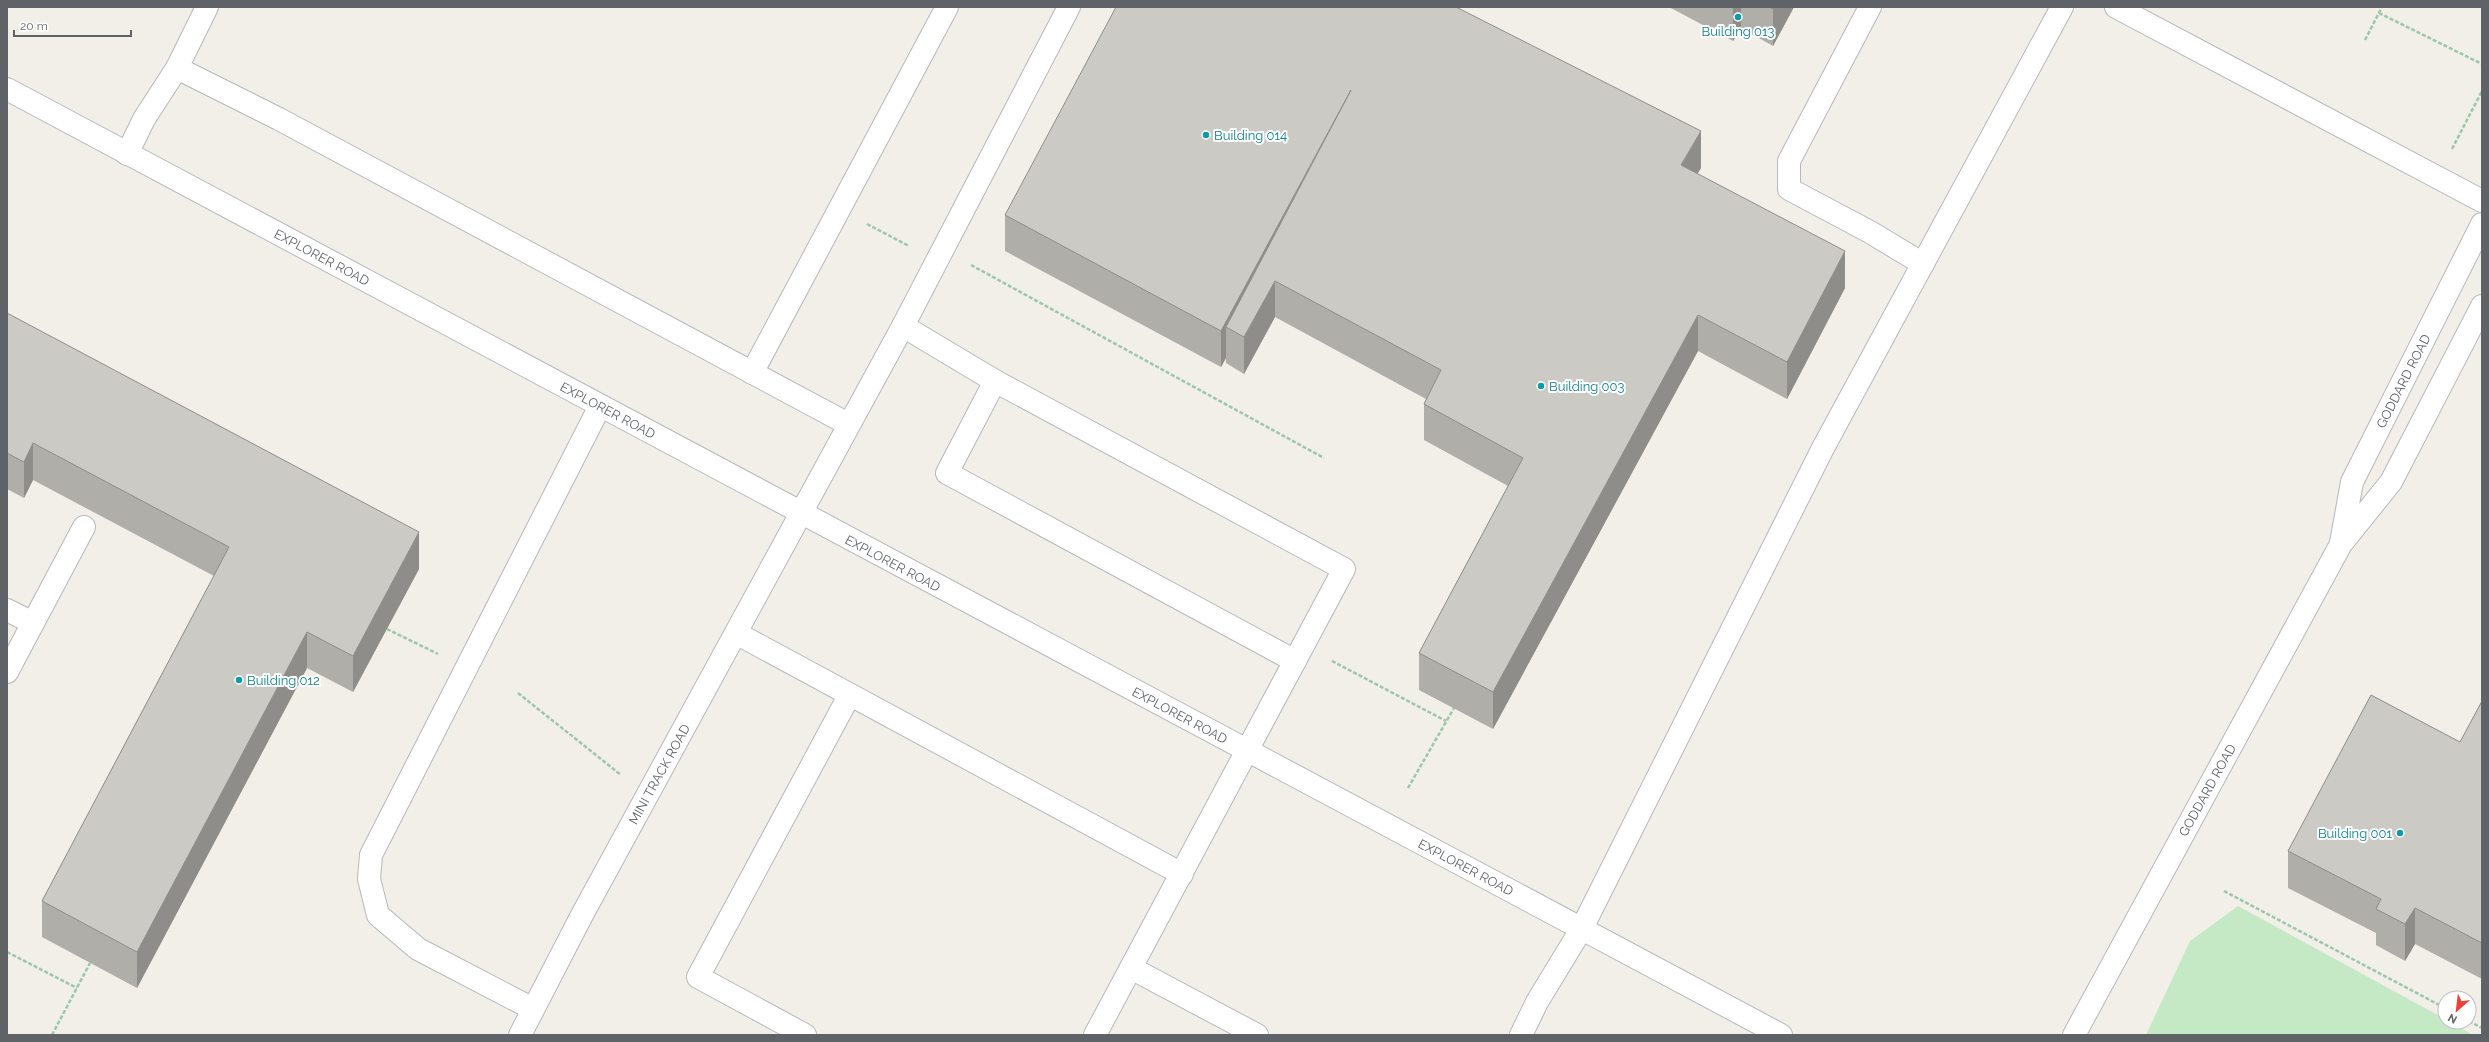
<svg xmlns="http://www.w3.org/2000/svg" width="2489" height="1042" font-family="Raleway,sans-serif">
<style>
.green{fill:#c5e8c5}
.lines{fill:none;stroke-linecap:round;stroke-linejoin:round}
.minor-casing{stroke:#b5b8bc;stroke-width:24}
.path{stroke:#9cc7a9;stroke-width:2.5;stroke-dasharray:4 2;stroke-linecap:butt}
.minor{stroke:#fff;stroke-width:22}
.wall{fill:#afaea9}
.shaded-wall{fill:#8f8d8a}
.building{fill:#cccac5;stroke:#8f8d8a}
.culture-dot{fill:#0f9aa8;stroke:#fff;stroke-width:1.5}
.labels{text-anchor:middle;stroke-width:4;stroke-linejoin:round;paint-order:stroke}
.culture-label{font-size:13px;fill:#0d838f;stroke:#fff;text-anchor:start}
.street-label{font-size:13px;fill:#5f6368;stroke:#fff}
</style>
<rect width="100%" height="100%" fill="#f1efe8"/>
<polygon class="green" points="2238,906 2445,1019 2445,1022 2450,1022 2473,1035 2146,1035 2190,941"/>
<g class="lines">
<defs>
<g id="minor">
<polyline points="207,7 177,68 279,119 848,424"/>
<polyline points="1870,7 1789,161 1789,189 1870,232 1923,264"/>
<polyline points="2116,7 2482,201"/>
<polyline points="7,89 1781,1035"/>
<polyline points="127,154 144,119 177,68"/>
<polyline points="903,326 995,381 1344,569 1095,1035"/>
<polyline points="752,373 947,7"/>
<polyline points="995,381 947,473 1295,661"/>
<polyline points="2341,543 2352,482 2482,224"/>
<polyline points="7,610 33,623"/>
<polyline points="736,633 1182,874"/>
<polyline points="7,672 84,527"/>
<polyline points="1131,968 1257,1035"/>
<polyline points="533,1009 418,949 378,915 369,879 371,855 600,406"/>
<polyline points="520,1035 582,915 903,326 1069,7"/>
<polyline points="805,1035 698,977 849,696"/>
<polyline points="1521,1035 1537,1002 1582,928 1823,448 2062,7"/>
<polyline points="2074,1035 2341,544 2391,482 2482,306"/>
</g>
</defs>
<use href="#minor" class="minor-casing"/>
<g class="path">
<polyline points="2379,13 2482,64"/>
<polyline points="2365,40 2382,7"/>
<polyline points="2452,149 2482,91"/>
<polyline points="867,224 909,246"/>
<polyline points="971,265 1324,458"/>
<polyline points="387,629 438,654"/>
<polyline points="1332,661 1446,721"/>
<polyline points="518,693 621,775"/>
<polyline points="1408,788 1454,708"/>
<polyline points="2224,891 2445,1008"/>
<polyline points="7,952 77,988"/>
<polyline points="2469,1021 2482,1028"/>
<polyline points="52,1035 90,963"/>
</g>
<use href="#minor" class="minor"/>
</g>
<g class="wall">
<polygon points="1669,7 1794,7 1773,46 1741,28 1733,41"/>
<polygon points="1701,168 1697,174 1845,288 1787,399 1698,351 1493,729 1419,690 1419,653 1508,486 1424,440 1424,404 1426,399 1275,317 1244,374 1226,363 1226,358 1221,367 1005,251 1005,215"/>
<polygon points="7,313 419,569 353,692 307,668 137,988 42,937 42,901 214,576 33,480 24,498 7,489"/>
<polygon points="2482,701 2482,979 2415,944 2405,961 2376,945 2376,933 2288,888 2288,851 2460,742"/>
</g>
<g class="shaded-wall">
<polygon points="1733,7 1741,7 1741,28 1733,41"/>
<polygon points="1774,7 1794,7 1773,46 1773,9"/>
<polygon points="1351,90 1226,327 1226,358 1221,367 1221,331"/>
<polygon points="1701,131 1701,168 1681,202 1681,165"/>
<polygon points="1845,251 1845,288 1787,399 1787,362"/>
<polygon points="1275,281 1275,317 1244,374 1244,337"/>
<polygon points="1698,315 1698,351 1493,729 1493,692"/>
<polygon points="33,443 33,480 24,498 24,462"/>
<polygon points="419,532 419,569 353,692 353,656"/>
<polygon points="307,632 307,668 137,988 137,952"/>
<polygon points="2415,908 2415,944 2405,961 2405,924"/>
</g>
<g class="building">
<polygon points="1116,7 1456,7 1701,131 1681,165 1845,251 1787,362 1698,315 1493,692 1419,653 1523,458 1424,404 1441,370 1275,281 1244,337 1226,327 1351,90 1221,331 1005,215"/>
<polygon points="1769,7 1774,7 1773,9"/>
<polygon points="7,313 419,532 353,656 307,632 137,952 42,901 229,547 33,443 24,462 7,453"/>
<polygon points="2371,695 2460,742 2482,701 2482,943 2415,908 2405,924 2376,909 2381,899 2288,851"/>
</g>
<g class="culture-dot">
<circle cx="1738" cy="17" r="4"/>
<circle cx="1206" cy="135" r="4"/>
<circle cx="1541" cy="386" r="4"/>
<circle cx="239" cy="680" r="4"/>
<circle cx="2400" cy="833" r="4"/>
</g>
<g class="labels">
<g class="culture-label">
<text x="1738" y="36" text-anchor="middle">Building 013</text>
<text x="1214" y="140">Building 014</text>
<text x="1549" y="391">Building 003</text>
<text x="247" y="685">Building 012</text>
<text x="2392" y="838" text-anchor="end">Building 001</text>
</g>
<g class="street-label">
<text transform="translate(322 257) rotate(28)" y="5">EXPLORER ROAD</text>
<text transform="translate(2403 381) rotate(-63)" y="5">GODDARD ROAD</text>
<text transform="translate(608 410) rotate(28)" y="5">EXPLORER ROAD</text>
<text transform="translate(893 563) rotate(28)" y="5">EXPLORER ROAD</text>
<text transform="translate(1180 715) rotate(28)" y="5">EXPLORER ROAD</text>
<text transform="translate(659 774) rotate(-61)" y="5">MINI TRACK ROAD</text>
<text transform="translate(2207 790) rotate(-61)" y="5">GODDARD ROAD</text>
<text transform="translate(1466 867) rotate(28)" y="5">EXPLORER ROAD</text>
</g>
</g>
<rect width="2489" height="1042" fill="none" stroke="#5f6368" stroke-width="16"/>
<g transform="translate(2457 1010) rotate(208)"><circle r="19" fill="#ffffff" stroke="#bfc1c3"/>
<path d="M0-3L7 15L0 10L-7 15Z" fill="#ea4335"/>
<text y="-6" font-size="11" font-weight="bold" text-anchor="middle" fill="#5f6368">N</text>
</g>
<path d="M14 30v6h117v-6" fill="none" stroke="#5f6368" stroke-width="2"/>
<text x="20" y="30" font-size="12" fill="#5f6368" stroke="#ffffff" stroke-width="3" paint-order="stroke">20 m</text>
</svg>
